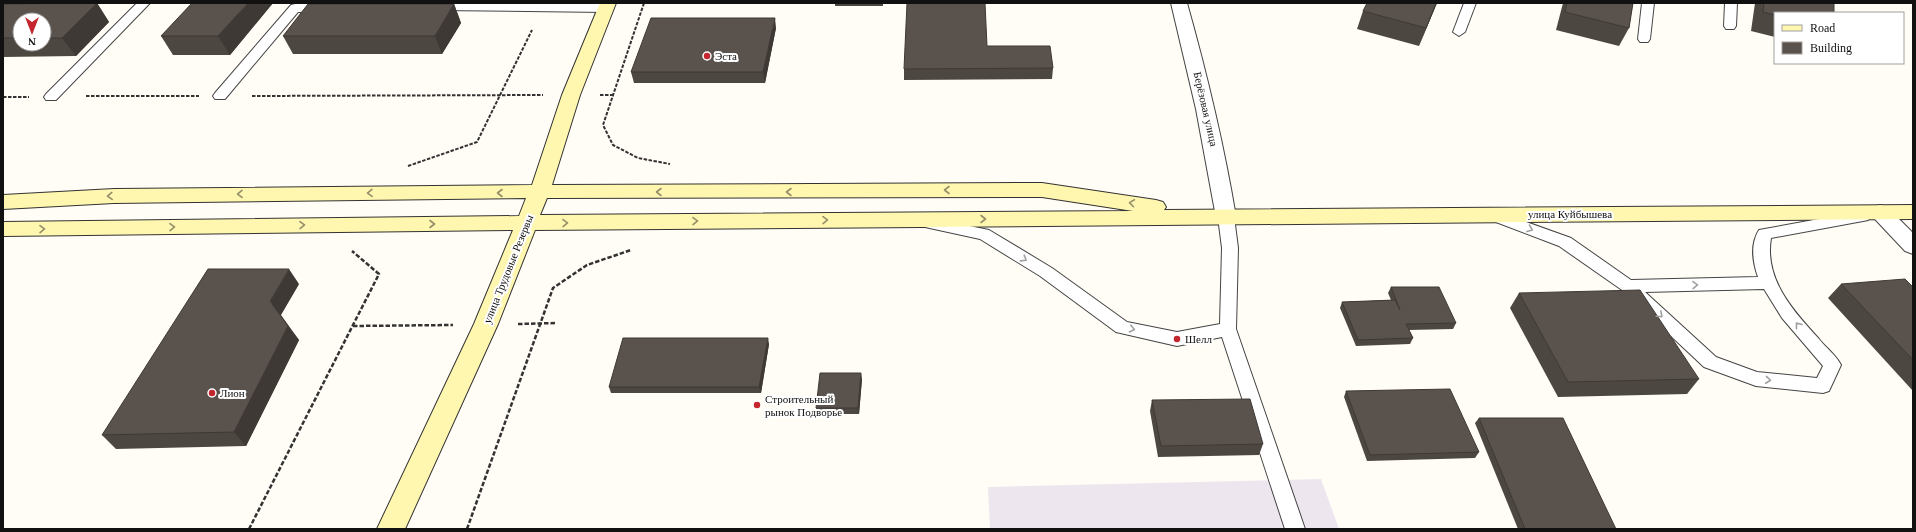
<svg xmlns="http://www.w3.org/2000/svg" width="1916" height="532" font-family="Georgia,serif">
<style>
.industrial{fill:#eee6ef}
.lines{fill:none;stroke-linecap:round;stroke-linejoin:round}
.lane-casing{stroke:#444;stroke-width:2}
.street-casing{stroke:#444;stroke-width:2}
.secondary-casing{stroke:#333;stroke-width:2}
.path-far1{stroke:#333;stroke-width:2;stroke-dasharray:3.5 1.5;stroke-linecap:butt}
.path{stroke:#333;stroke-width:2.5;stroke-dasharray:4.5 2;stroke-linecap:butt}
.lane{fill:#fff;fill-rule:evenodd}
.street{fill:#fff;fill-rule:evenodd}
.secondary{fill:#fff6b0;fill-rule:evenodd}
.wall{fill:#4d4742;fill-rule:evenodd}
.shaded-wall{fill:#3f3936}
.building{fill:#5a524d;stroke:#3f3936}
.oneway{stroke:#948f68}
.oneway2{stroke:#a0a0a0}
.poi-dot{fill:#c4262e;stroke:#fff;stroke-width:1.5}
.labels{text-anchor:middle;stroke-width:4;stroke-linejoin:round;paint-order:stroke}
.poi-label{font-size:11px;fill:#111;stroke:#fff;text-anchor:start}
.street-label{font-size:11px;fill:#111;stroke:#fff}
</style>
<rect width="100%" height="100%" fill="#fffdf5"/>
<polygon class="industrial" points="1321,479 1339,529 990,529 988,487"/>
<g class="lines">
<defs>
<g id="lane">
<polygon points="137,3 150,3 56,100 46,100 44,97 46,94"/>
<polygon points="442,3 606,4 612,8 606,12 438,10 436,7 438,4"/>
<polygon points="1464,3 1476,3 1465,32 1459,36 1453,32"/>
<polygon points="1642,3 1654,3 1650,39 1648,42 1640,42 1638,39"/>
<polygon points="1725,3 1737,3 1736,26 1734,29 1726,29 1724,26"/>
<polygon points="295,4 327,4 333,8 327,12 298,12 225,99 215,99 213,96 215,93 291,5"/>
<path d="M1493 210 1571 238 1631 280 1758 277C1753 263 1750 244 1759 230L1863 211 1868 212 1871 216 1868 220 1863 221 1771 238C1764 279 1793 311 1819 339 1826 348 1836 355 1841 365L1829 391 1823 393 1756 386 1704 367 1622 290 1559 246 1488 219 1485 215 1488 211ZM1764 289 1782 318 1823 366 1817 378 1757 372 1716 357 1645 292Z"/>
<polygon points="1226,212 1231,213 1234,217 1238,248 1236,329 1305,529 1285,529 1222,337 1177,346 1116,332 1040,276 980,239 925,227 920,226 917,222 920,218 925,217 989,230 1052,268 1127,322 1177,332 1220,324 1222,248 1218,217 1221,213"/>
</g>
<g id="street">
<path d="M1171 3H1187C1207 74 1224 145 1236 217L1233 222 1226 224 1219 222 1216 217 1196 109Z"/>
<polygon points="1880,205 1887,207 1913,233 1913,254 1905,251 1873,217 1870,212 1873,207"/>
</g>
<path id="secondary" d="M600 3H616L580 95 552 185 1042 183 1156 200 1163 202 1166 207 1164 210 1913 205V219L535 230 498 324 405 529H377L474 324 513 230 3 236V222L519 216 526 198 114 203 3 209V195L114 189 532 185 562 95ZM1042 197 1133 211 540 215 547 198Z"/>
</defs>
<use href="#lane" class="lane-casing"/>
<use href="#street" class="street-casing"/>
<use href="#secondary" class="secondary-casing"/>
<g class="path-far1">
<polyline points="644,3 603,125 613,145 638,158 670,164"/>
<polyline points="600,95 613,95"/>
<polyline points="86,96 199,96"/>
<polyline points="252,96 543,95"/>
<polyline points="3,97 29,97"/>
<polyline points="408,166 477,142 532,30"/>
</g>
<g class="path">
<polyline points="518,324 557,323"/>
<polyline points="353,326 453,325"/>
<polyline points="249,529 379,274 352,251"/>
<polyline points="467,529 553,288 587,265 631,250"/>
</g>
<use href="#lane" class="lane"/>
<use href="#street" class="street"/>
<use href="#secondary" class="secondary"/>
</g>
<g class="wall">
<path d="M97 3 109 22 76 56 3 57V4ZM20 20H44V44H20Z"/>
<polygon points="273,3 230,55 173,55 161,36"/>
<rect x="835" y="3" width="48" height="3"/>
<polygon points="1437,3 1419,46 1357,29 1363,11"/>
<polygon points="1563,3 1633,3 1629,28 1619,46 1556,30"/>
<polygon points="1755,3 1834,3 1775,13 1775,37 1751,31"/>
<polygon points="454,4 461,23 442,54 293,54 283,36"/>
<polygon points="776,28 765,83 634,83 631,72"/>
<polygon points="987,46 1053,68 1052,79 904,80 904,69"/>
<polygon points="299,284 281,315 299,340 246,446 116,449 102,435"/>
<polygon points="1841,284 1913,287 1913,391 1828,298"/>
<polygon points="1391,287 1456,323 1453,329 1409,330 1413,338 1410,344 1356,346 1340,308 1342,302 1391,300 1388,293"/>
<polygon points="1519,293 1699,379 1687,394 1558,397 1510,308"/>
<polygon points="769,344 761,393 611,393 609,387"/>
<polygon points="862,379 859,414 817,414 816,408"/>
<polygon points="1346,391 1479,452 1475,458 1367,461 1344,397"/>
<polygon points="1152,400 1263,444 1259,455 1158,457 1150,411"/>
<polygon points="1479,418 1616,529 1518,529 1475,423"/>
</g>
<g class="shaded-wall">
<polygon points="97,3 109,22 76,56 62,38"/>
<polygon points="248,3 273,3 230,55 218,36"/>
<polygon points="1436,3 1437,3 1419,46 1426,28"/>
<polygon points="454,4 461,23 442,54 435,36"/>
<polygon points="775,18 776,28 765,83 763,72"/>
<polygon points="289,269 299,284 280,316 270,301"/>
<polygon points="288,326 299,340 246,446 234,432"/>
<polygon points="768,338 769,344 761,393 759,387"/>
<polygon points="861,373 862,379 859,414 858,408"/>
</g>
<g class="building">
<polygon points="97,3 62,38 44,38 44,20 20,20 20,38 3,38 3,4"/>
<polygon points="192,3 248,3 218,36 161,36"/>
<polygon points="907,3 985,3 987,46 1050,46 1053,68 904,69"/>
<polygon points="1367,3 1436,3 1426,28 1363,11"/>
<polygon points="1567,3 1633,3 1629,28 1565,12"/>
<polygon points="1764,3 1834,3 1834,13 1775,13 1775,15 1763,12"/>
<polygon points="308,4 454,4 435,36 283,36"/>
<polygon points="651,18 775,18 763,72 631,72"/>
<polygon points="208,269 289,269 270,301 288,326 234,432 102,435"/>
<polygon points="1905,279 1913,287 1913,360 1841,284"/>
<polygon points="1391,287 1439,287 1456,323 1406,324 1413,338 1358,340 1342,302 1395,300 1400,310"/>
<polygon points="1640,290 1699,379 1568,382 1519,293"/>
<polygon points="623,338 768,338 759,387 609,387"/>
<polygon points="820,373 861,373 858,408 816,408"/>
<polygon points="1450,389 1479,452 1370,455 1346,391"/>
<polygon points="1250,399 1263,444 1161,446 1152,400"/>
<polygon points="1479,418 1563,418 1616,529 1525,529"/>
</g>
<defs><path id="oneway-chevron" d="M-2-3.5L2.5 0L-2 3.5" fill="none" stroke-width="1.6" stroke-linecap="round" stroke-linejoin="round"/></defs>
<g class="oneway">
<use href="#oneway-chevron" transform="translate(947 190) rotate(180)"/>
<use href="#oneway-chevron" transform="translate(659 192) rotate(180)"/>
<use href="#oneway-chevron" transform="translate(789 192) rotate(180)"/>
<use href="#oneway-chevron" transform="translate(370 193) rotate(179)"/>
<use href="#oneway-chevron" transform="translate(500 193) rotate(-180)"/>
<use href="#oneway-chevron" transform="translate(240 194) rotate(179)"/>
<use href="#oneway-chevron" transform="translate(110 196) rotate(177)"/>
<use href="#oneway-chevron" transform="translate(1132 203) rotate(-172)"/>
<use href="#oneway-chevron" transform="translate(983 219)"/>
<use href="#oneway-chevron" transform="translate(825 220) rotate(-1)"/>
<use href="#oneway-chevron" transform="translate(695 221) rotate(-1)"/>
<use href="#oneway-chevron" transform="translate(565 223) rotate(-1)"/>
<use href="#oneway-chevron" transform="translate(432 224)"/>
<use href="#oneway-chevron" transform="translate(302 225) rotate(-1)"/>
<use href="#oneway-chevron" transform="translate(172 227) rotate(-1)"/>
<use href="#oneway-chevron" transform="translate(42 229) rotate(-1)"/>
</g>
<g class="oneway2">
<use href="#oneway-chevron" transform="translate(1530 229) rotate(21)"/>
<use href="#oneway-chevron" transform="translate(1024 259) rotate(32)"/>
<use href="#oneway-chevron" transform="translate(1695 285) rotate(-1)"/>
<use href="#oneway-chevron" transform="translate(1660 315) rotate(43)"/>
<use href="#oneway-chevron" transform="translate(1798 325) rotate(-128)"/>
<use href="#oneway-chevron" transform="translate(1132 329) rotate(12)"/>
<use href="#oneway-chevron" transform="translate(1768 380) rotate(6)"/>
</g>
<g class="poi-dot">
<circle cx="707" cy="56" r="4"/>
<circle cx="1177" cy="339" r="4"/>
<circle cx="212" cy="393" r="4"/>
<circle cx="757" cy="405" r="4"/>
</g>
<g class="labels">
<g class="poi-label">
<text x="715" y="60">Эста</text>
<text x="1185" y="343">Шелл</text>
<text x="220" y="397">Лион</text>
<text x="765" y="403">Строительный<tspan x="765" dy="13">рынок Подворье</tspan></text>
</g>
<g class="street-label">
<text transform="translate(1206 109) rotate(77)" y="4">Берёзовая улица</text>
<text x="1570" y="218">улица Куйбышева</text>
<text transform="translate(508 269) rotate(-68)" y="4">улица Трудовые Резервы</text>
</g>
</g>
<rect width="1916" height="532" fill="none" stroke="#111111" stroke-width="8"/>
<rect x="1774" y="12" width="130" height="52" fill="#ffffff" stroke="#a0a0a0"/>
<rect x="1782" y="25" width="20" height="6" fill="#fff6b0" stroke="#a0a0a0"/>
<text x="1810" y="32" font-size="12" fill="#111111">Road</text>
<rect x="1782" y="42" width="20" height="12" fill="#5a524d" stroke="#a0a0a0"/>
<text x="1810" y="52" font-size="12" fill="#111111">Building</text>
<g transform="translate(32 32) rotate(180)"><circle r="19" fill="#ffffff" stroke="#a0a0a0"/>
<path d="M0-3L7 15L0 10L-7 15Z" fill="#c4262e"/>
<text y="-6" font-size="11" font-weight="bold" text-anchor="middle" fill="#111111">N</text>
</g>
</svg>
